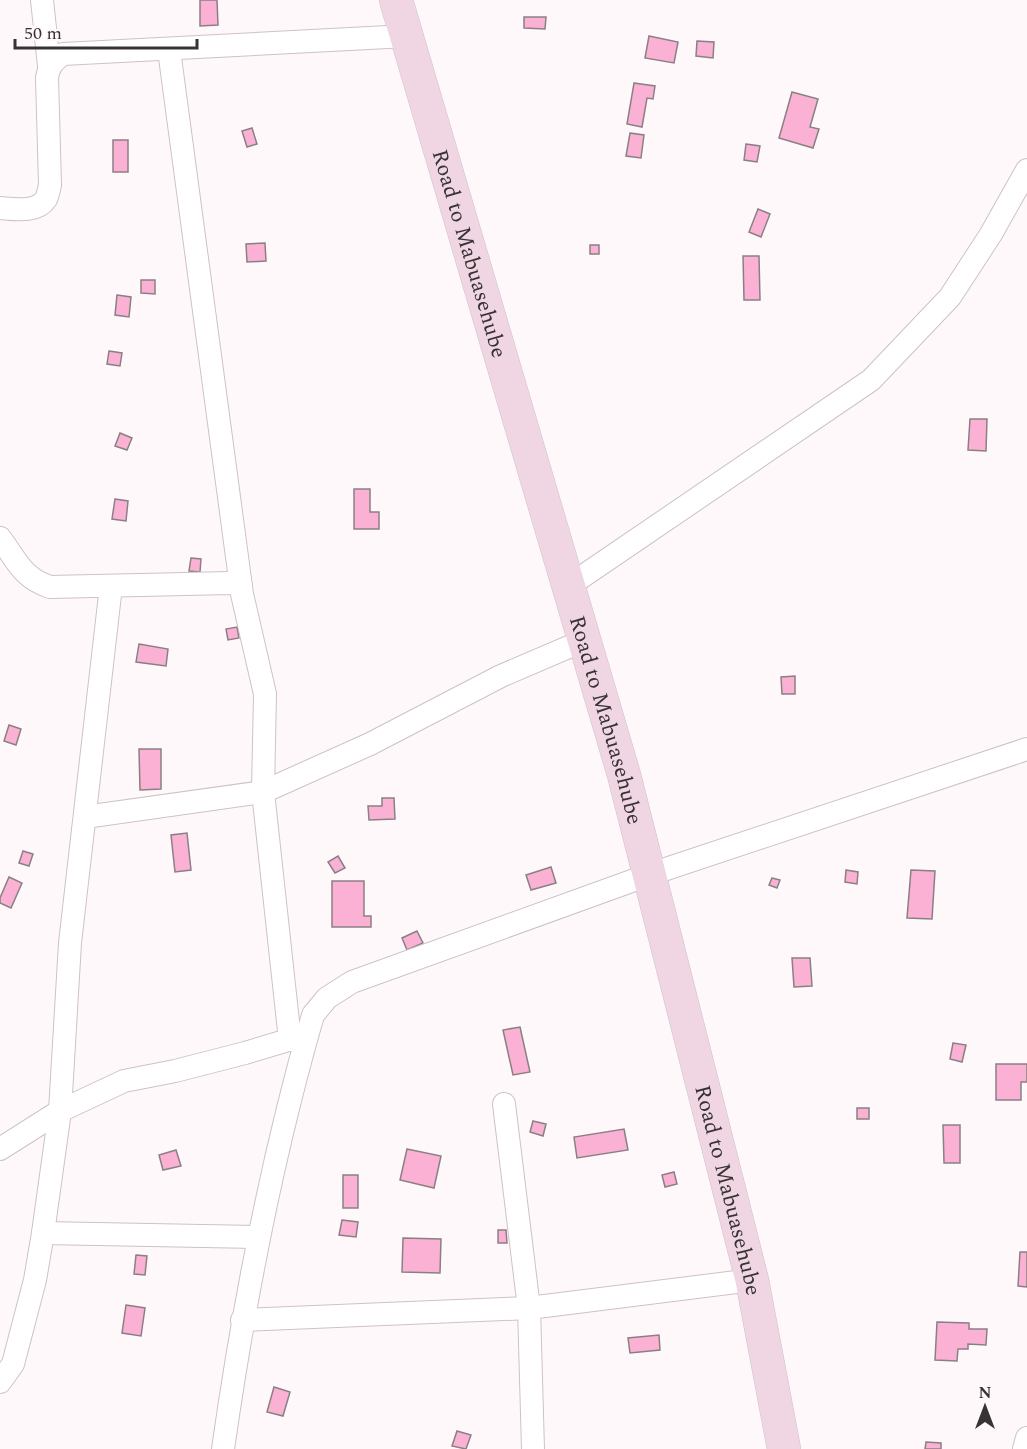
<svg xmlns="http://www.w3.org/2000/svg" width="1027" height="1449" font-family="Spectral,serif">
<style>
.building{fill:#fbb1d4;stroke:#8a8084;stroke-width:1.5}
.lines{fill:none;stroke-linecap:round;stroke-linejoin:round}
.minor-casing{stroke:#cdc2c6;stroke-width:24}
.secondary-casing{stroke:#cdc2c6;stroke-width:34}
.minor{stroke:#fff;stroke-width:22}
.secondary{stroke:#f0d6e3;stroke-width:33}
.labels{text-anchor:middle;stroke-width:6;stroke-linejoin:round;paint-order:stroke}
.street-label{font-size:22px;fill:#373334;stroke:#fff8fa}
</style>
<rect width="100%" height="100%" fill="#fff8fa"/>
<g class="building">
<polygon points="200,0 217,0 218,25 200,26"/>
<polygon points="524,17 546,17 545,29 524,28"/>
<polygon points="649,36 678,42 674,63 645,58"/>
<polygon points="697,41 714,42 713,58 696,56"/>
<polygon points="634,83 655,86 653,99 647,98 642,127 627,124"/>
<polygon points="792,92 818,99 810,127 819,129 813,148 779,138"/>
<polygon points="252,128 257,144 247,147 242,131"/>
<polygon points="630,133 644,135 641,158 626,156"/>
<rect x="113" y="140" width="15" height="32"/>
<polygon points="746,144 760,146 757,162 744,160"/>
<polygon points="758,209 770,214 761,237 749,232"/>
<polygon points="265,243 266,261 247,262 246,244"/>
<rect x="590" y="245" width="9" height="9"/>
<polygon points="743,256 759,256 760,300 744,300"/>
<polygon points="141,280 155,280 155,294 141,293"/>
<polygon points="117,295 131,297 129,317 115,315"/>
<polygon points="109,351 122,353 120,366 107,364"/>
<polygon points="970,419 987,419 986,451 968,450"/>
<polygon points="120,433 132,438 127,450 115,446"/>
<polygon points="354,489 370,489 370,512 379,512 379,529 354,529"/>
<polygon points="115,499 128,501 126,521 112,519"/>
<polygon points="191,558 201,559 200,572 189,571"/>
<polygon points="237,627 239,638 228,640 226,629"/>
<polygon points="139,644 168,649 166,666 136,662"/>
<polygon points="795,676 795,694 782,694 781,677"/>
<polygon points="9,725 21,729 16,745 4,741"/>
<polygon points="139,749 161,749 161,789 140,790"/>
<polygon points="382,798 394,798 395,819 369,820 368,806 382,806"/>
<polygon points="187,833 191,870 175,872 171,835"/>
<polygon points="23,851 33,854 29,866 19,863"/>
<polygon points="338,856 345,868 335,873 328,862"/>
<polygon points="551,867 556,883 531,890 526,875"/>
<polygon points="846,870 858,872 857,884 845,882"/>
<polygon points="911,870 935,871 932,919 907,918"/>
<polygon points="9,877 22,883 11,908 0,903 0,898"/>
<polygon points="772,878 780,880 777,888 769,885"/>
<polygon points="332,881 364,881 364,916 371,916 371,927 332,927"/>
<polygon points="417,931 423,943 407,950 402,938"/>
<polygon points="792,958 810,958 812,986 794,987"/>
<polygon points="520,1027 530,1072 513,1075 503,1030"/>
<polygon points="953,1043 966,1045 962,1062 950,1059"/>
<polygon points="996,1064 1027,1064 1027,1082 1021,1082 1021,1100 996,1100"/>
<rect x="857" y="1108" width="12" height="11"/>
<polygon points="533,1121 546,1124 543,1136 530,1132"/>
<polygon points="943,1125 960,1125 960,1163 944,1163"/>
<polygon points="624,1129 628,1150 577,1158 574,1137"/>
<polygon points="407,1149 441,1156 434,1188 400,1180"/>
<polygon points="176,1150 181,1166 163,1170 159,1155"/>
<polygon points="674,1172 677,1184 665,1187 662,1175"/>
<rect x="343" y="1175" width="15" height="33"/>
<polygon points="342,1220 358,1222 356,1237 339,1235"/>
<polygon points="498,1230 506,1230 507,1243 498,1243"/>
<polygon points="403,1238 441,1239 440,1273 402,1272"/>
<polygon points="1020,1252 1027,1252 1027,1287 1018,1286"/>
<polygon points="136,1255 147,1256 145,1275 134,1274"/>
<polygon points="126,1305 145,1308 141,1336 122,1333"/>
<polygon points="937,1322 969,1323 969,1329 987,1329 986,1345 968,1344 968,1349 958,1349 957,1361 935,1360"/>
<polygon points="659,1335 660,1350 630,1353 628,1338"/>
<polygon points="274,1387 290,1392 283,1416 267,1412"/>
<polygon points="457,1431 471,1435 466,1449 452,1446"/>
<polygon points="926,1442 941,1443 941,1449 925,1449"/>
</g>
<g class="lines">
<defs>
<g id="minor">
<polyline points="42,0 49,66"/>
<polyline points="169,50 242,594 265,694 263,792 290,1040"/>
<path d="M0 208C14 209 37 213 46 199 48 195 49 189 50 185L47 78C49 66 53 61 63 54L407 36"/>
<path d="M0 538C17 560 21 577 50 587L230 583 241 586"/>
<polyline points="570,585 871,380 950,297 991,234 1027,170"/>
<polyline points="85,817 263,792 370,744 501,676 585,640"/>
<polyline points="504,1104 529,1308 533,1449"/>
<polyline points="0,1149 60,1111 124,1081 175,1071 245,1053 305,1035"/>
<polyline points="43,1233 259,1237"/>
<polyline points="242,1320 529,1308 752,1280"/>
<polyline points="0,1382 13,1364 35,1280 43,1233 60,1111 70,943 111,586"/>
<path d="M223 1449C244 1302 272 1157 313 1015L327 998 352 982 651 874 1027 749"/>
<polyline points="1024,1449 1027,1438"/>
</g>
<g id="secondary">
<path id="s1" d="M396 0 624 775 752 1280 784 1449"/>
</g>
</defs>
<use href="#minor" class="minor-casing"/>
<use href="#secondary" class="secondary-casing"/>
<use href="#minor" class="minor"/>
<use href="#secondary" class="secondary"/>
</g>
<g class="labels">
<g class="street-label">
<text dy="8" stroke="none"><textPath href="#s1" startOffset="264">Road to Mabuasehube</textPath></text>
<text dy="8" stroke="none"><textPath href="#s1" startOffset="750">Road to Mabuasehube</textPath></text>
<text dy="8" stroke="none"><textPath href="#s1" startOffset="1236">Road to Mabuasehube</textPath></text>
</g>
</g>
<g transform="translate(985 1407)" stroke="#fff8fa" stroke-width="4.5" paint-order="stroke">
<path d="M0-4.5L10 22L0 15L-10 22Z" fill="#373334"/>
<text y="-9" font-size="16" font-weight="bold" text-anchor="middle" fill="#373334">N</text>
</g>
<path d="M15 39v9h182v-9" fill="none" stroke="#373334" stroke-width="3"/>
<text x="24" y="39" font-size="18" fill="#373334" stroke="#fff8fa" stroke-width="4.5" paint-order="stroke">50 m</text>
</svg>
